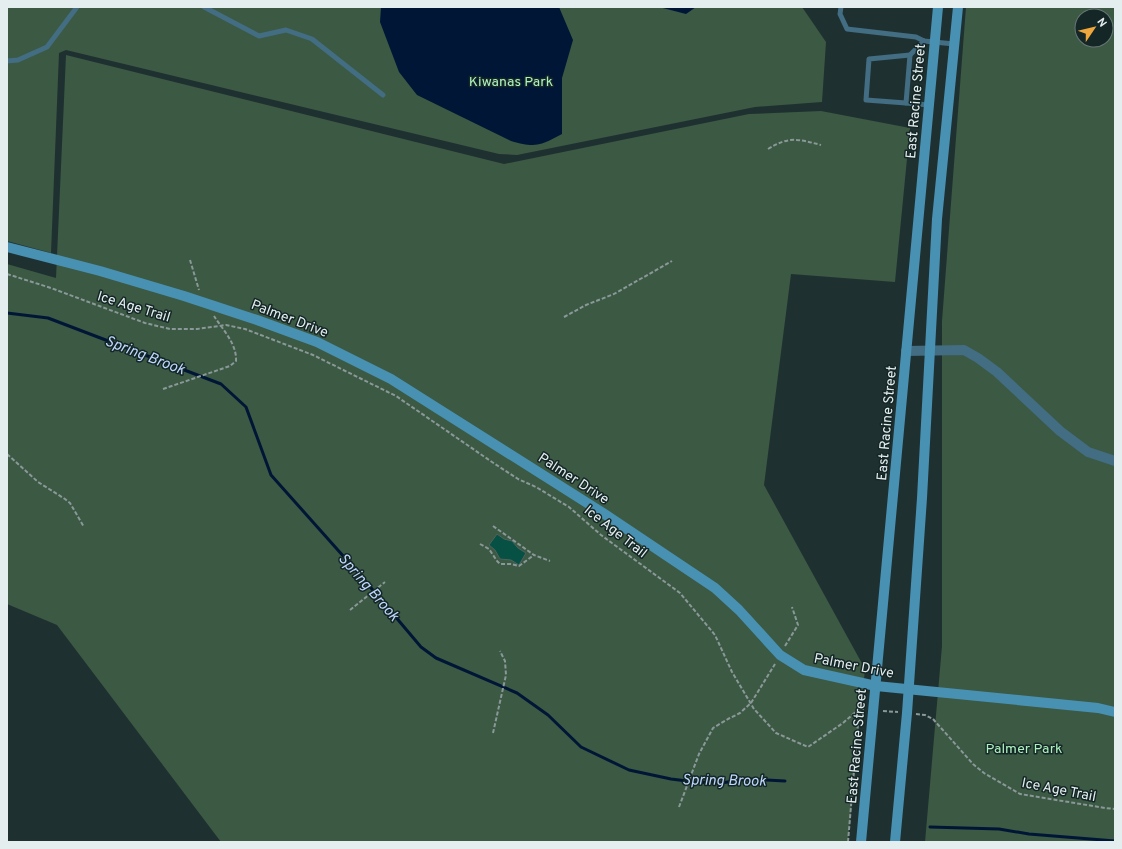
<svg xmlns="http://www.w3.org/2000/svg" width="1122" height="849" font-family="Overpass,sans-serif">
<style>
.green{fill:#3b5943;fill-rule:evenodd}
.water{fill:#001636}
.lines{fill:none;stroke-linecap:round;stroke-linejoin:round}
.stream{stroke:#001636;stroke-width:3}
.building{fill:#075144;stroke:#51625e}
.path{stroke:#8b9899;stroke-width:2;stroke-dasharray:4 2;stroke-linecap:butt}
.lane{stroke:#426d82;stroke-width:5}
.street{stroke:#426d82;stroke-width:10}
.secondary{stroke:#4891b2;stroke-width:10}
.labels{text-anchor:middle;stroke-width:3;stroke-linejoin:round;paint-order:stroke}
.park-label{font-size:14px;fill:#aef3be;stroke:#152627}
.street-label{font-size:14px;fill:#e4eeef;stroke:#152627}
.water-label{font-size:15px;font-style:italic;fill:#bed9fe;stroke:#152627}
</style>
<rect width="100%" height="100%" fill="#1f3031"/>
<g class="green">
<polygon points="7,7 802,7 826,42 822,102 755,107 517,155 499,154 66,50 59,53 51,253 7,241"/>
<path d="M966 7H1115V842H925L942 646V321ZM1082 16H1106V40H1082Z"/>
<polygon points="66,55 504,164 749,114 821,111 910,128 895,282 791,274 764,485 865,669 848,842 221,842 57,625 7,604 7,264 56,278"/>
</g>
<g class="water">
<path d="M381 7H559L573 40 562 78V134C540 146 535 148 511 141L417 95 399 72 380 22Z"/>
<polygon points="659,7 696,7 686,14"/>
</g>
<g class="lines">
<g class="stream">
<polyline points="7,313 48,318 221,384 246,407 271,475 361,576 421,647 436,658 517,693 548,715 581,747 629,770 671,779 695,782 721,783 748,779 785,781"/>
<polyline points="930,827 999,829 1029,834 1115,841"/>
</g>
</g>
<polygon class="building" points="497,534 504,539 512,541 518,548 526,553 519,565 511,560 500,559 495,550 489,545"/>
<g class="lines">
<g class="path">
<path d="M768 149C789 136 798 139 821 145"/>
<polyline points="190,260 199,290"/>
<polyline points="7,274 51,288 145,323 170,329 197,329 226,325 245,329 313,355 396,396 492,462 518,479 536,487 569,507 601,535 680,593 715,635 732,672 754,709 776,733 808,747 843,723 859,709 864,709"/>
<polyline points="564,317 586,305 614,294 672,261"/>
<path d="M163 389 230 366 236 361C237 344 223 330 214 316"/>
<polyline points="7,454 38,482 65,499 70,503 84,527"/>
<polyline points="493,526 534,555 550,561"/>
<polyline points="480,544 489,549 497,561 500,564 511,564 519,566 534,555"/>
<polyline points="350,610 385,582"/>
<polyline points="785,646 798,625 792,607"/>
<polyline points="883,711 898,712"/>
<polyline points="916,714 925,715 933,719 973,764 984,773 1020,794 1105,808 1115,809"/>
<polyline points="493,733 506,675 505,661 500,651"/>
<polyline points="679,807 699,754 713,728 728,719 740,713 751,703 775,664"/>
<polyline points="848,842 859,710"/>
</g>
<g class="lane">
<polyline points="204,7 259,36 286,30 312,39 383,95"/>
<polyline points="841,7 840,14 847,29 916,37 924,41 954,44"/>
<polyline points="924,41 910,55 906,103 929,105"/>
<polyline points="7,61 18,60 47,47 77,7"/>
<polyline points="906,103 866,100 869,59 910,55"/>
</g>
<polyline class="street" points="906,351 964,350 978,358 997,372 1060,431 1088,452 1115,461"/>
<g class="secondary">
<polyline points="7,247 100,271 184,296 257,320 317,342 391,379 603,513 715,588 739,610 780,655 804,670 876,686 1098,708 1115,712"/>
<polyline points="861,842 938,7"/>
<polyline points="895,842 907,713 922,498 937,219 958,7"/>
</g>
</g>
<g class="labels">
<g class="park-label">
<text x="511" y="86">Kiwanas Park</text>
<text x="1024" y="753">Palmer Park</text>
</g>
<g class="street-label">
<text transform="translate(915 101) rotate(-85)" y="5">East Racine Street</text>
<text transform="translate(134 306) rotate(17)" y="5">Ice Age Trail</text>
<text transform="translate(290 318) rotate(21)" y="5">Palmer Drive</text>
<text transform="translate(886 423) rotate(-85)" y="5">East Racine Street</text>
<text transform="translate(574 478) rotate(33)" y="5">Palmer Drive</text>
<text transform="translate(616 531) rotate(38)" y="5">Ice Age Trail</text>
<text transform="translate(854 665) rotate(11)" y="5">Palmer Drive</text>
<text transform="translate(856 746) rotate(-85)" y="5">East Racine Street</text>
<text transform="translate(1059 789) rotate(11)" y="5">Ice Age Trail</text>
</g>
<g class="water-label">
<text transform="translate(145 355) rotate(21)" y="5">Spring Brook</text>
<text transform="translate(369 587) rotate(49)" y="5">Spring Brook</text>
<text transform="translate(724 780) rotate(1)" y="5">Spring Brook</text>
</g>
</g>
<rect width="1122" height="849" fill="none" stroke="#e4eeef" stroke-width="16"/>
<g transform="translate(1094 28) rotate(55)"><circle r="19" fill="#152627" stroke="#687677"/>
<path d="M0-3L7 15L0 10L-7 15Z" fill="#efa73d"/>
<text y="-6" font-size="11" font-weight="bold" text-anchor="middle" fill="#e4eeef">N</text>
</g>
</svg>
